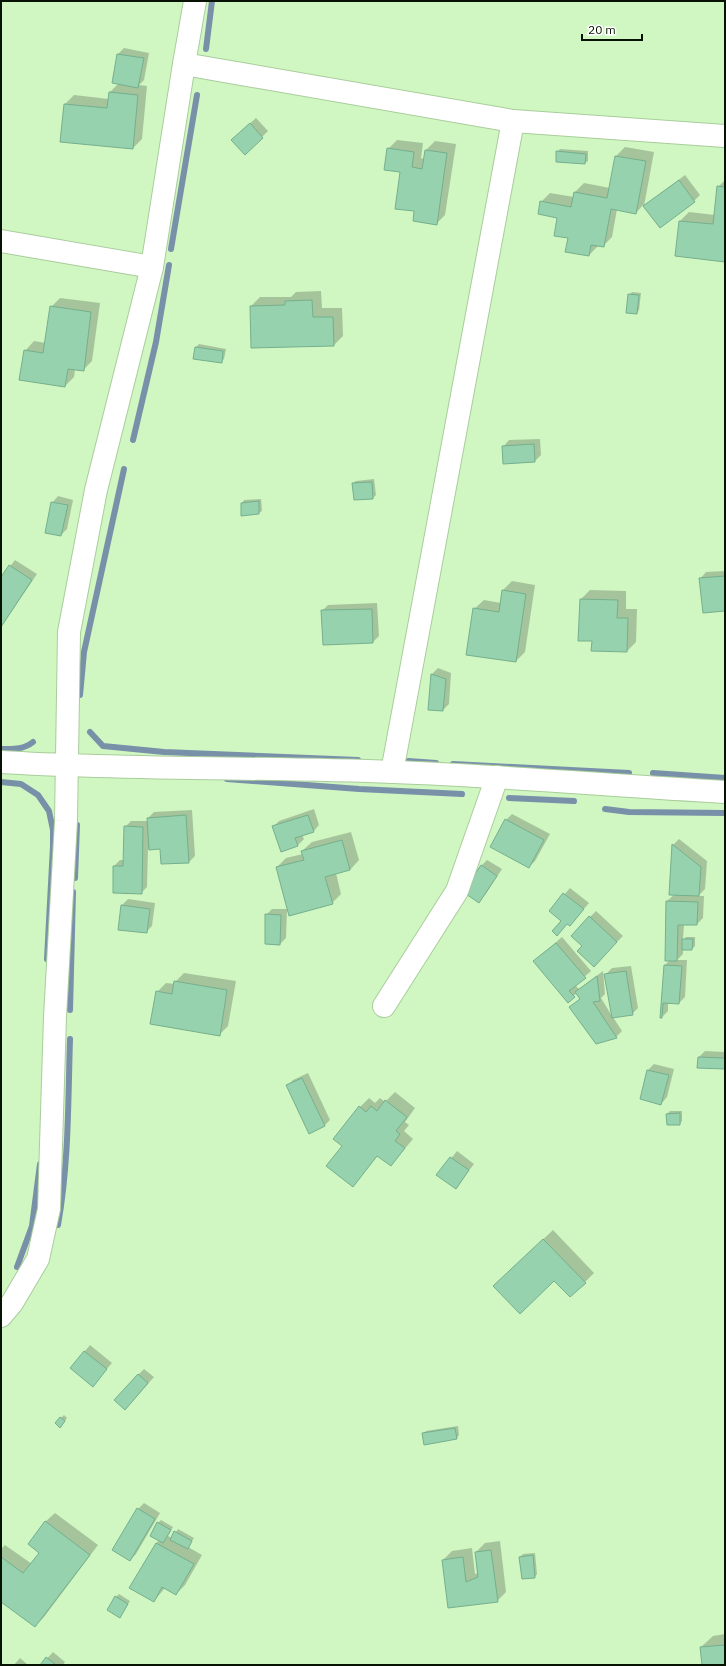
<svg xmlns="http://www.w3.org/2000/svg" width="726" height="1666" font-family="'IBM Plex Sans',sans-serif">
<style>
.shadow{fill:#0003}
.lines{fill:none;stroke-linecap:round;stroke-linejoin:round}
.stream{stroke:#7990a9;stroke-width:6}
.building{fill:#97d2af;stroke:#75af8d}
.minor-casing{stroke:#a9cd9c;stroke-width:24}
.minor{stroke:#fff;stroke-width:22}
</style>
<rect width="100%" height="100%" fill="#d0f6c2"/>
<g class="shadow">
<polygon points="124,48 149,53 144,80 139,85 147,86 142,139 133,148 65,104 74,95 109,99 110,92 119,83 113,82 118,54"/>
<polygon points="256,118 268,131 245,154 238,134"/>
<polygon points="397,140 423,143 421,158 424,159 426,150 435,141 456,144 445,215 436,224 401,171 388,149"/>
<polygon points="625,147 654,152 644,206 643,205 636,213 617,209 612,237 603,246 598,246 589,255 569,238 558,217 541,202 550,193 574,197 575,192 584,183 610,188 616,156"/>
<polygon points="560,149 588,151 588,161 585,163 557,152"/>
<polygon points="685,175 700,195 694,201 644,206"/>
<polygon points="725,180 725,261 676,255 680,221 689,212 715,215 718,187"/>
<polygon points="321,291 322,308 342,308 343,336 334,345 251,306 260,297 291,297 296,292"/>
<polygon points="632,292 641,293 639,310 637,313 629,295"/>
<polygon points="60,298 100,303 92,361 83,370 75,369 74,377 65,386 25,351 34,341 46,343 51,307"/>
<polygon points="199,344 226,349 224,359 221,362 196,347"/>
<polygon points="540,439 541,455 535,461 504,463 503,447 509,440"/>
<polygon points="374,479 376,495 373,498 353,483 356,481"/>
<polygon points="58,496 73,500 67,529 61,535 52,503"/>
<polygon points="261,499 262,511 259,513 242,503 244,500"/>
<polygon points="15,560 37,574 1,627 1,578"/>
<polygon points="725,571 725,610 700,579 706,572"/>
<polygon points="512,581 535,585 525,652 516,661 474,609 484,600 501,603 503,590"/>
<polygon points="590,590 626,591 626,609 637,609 636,642 627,651 593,640 580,640 581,599"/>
<polygon points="377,603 379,636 373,642 322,611 328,605"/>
<polygon points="438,668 451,673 449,704 443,710 429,709 432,674"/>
<polygon points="314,809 319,825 313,832 302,835 304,839 298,845 281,850 273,827 279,821"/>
<polygon points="192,810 195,856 189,862 161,848 148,849 147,887 141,893 114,866 120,860 124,860 125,827 131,821 148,821 148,818 154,812"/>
<polygon points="512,814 550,834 535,861 529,867 506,820"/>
<polygon points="351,832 359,860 350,870 336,873 341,894 332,903 277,867 286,858 303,854 302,851 312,842"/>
<polygon points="679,839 707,861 705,889 698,896 704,896 703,918 697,924 684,924 683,940 686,937 695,937 695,946 692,949 683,949 683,954 677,960 687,960 685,997 679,1003 668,1002 668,1011 662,1017 665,965 670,960 667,901 675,894 670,894 673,845"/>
<polygon points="487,860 502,869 485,895 479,901 481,866"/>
<polygon points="570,888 589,903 570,925 550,911"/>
<polygon points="128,899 155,903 152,926 146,932 122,905"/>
<polygon points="272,909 287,909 286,938 280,944 266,943 266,915"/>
<polygon points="596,911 623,936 594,965 583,946 590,917"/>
<polygon points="562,937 591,971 575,985 579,989 603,971 605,994 601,998 612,1016 606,974 612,968 631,966 638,1008 632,1014 613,1017 622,1031 616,1037 571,1007 581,998 577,993 568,1001 541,955"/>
<polygon points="184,973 236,981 228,1026 219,1035 157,992 166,983 175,984 175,982"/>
<polygon points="705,1051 725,1052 725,1068 699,1057"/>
<polygon points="654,1064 674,1069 667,1097 661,1104 648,1070"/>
<polygon points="308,1073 330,1120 324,1126 287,1086 293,1080"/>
<polygon points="395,1092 415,1108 405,1122 409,1125 404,1131 413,1139 391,1165 378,1155 353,1185 343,1146 360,1107 369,1098 375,1103 380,1098 385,1102"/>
<polygon points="670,1111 682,1111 682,1121 680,1124 667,1114"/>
<polygon points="457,1151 474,1164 456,1188 438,1175"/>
<polygon points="553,1230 594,1273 585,1282 503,1277"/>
<polygon points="90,1345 112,1363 93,1385 71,1368"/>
<polygon points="144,1369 154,1377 131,1403 138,1375"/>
<polygon points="64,1415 67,1418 63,1424 56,1423"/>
<polygon points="458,1426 459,1435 457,1438 423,1434 426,1431"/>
<polygon points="144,1503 160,1513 136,1554 130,1560 138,1509"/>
<polygon points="55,1513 98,1545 44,1617 35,1626 1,1601 1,1549 5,1545 32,1564 41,1552 45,1522"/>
<polygon points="161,1520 173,1527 168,1536 172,1538 178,1529 194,1538 188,1547 202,1555 185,1585 176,1594 165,1588 154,1601 156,1543 160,1540 158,1523"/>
<polygon points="500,1541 506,1592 497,1601 448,1607 443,1560 452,1551 472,1548 475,1574 478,1573 476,1552 485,1543"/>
<polygon points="535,1553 537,1574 535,1577 520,1557 523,1554"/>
<polygon points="119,1594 130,1601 120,1617 116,1597"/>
<polygon points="725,1634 725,1665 703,1665 701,1647 713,1636"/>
<polygon points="53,1652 65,1662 63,1665 41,1665"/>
<polygon points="20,1658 28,1665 14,1665"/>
</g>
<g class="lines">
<g class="stream">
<polyline points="206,49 212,1"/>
<polyline points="171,249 197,95"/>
<polyline points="133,440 156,342 169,265"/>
<polyline points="80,695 84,652 124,469"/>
<polyline points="90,732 103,746 164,752 358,760"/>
<path d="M1 749C13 749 23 750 33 742"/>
<polyline points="408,761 436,763"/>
<polyline points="453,764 629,773"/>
<polyline points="653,773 725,778"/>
<polyline points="227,779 359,789 462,794"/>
<polyline points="1,782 21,784 38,795 49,811 53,830 53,846 47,959"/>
<polyline points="509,798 574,801"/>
<polyline points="605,809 629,812 725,813"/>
<polyline points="75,878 77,825"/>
<polyline points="70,1010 73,892"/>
<path d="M58 1225C69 1163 68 1101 70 1039"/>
<polyline points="17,1267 32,1226 40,1164"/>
</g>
</g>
<g class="building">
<polygon points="117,54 144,58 138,88 112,83"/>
<polygon points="109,92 138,95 133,149 60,142 64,104 107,108"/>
<polygon points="250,123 263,138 245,155 231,140"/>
<polygon points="387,148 414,152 412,167 422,169 425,150 447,153 437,225 413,221 414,211 395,209 400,172 384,170"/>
<polygon points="556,151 586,154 585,164 556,162"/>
<polygon points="615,156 646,161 636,214 611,209 604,247 591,245 589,256 565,252 568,238 554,236 557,218 538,214 540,201 571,207 574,192 607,198"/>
<polygon points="679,180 695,202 660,228 643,206"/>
<polygon points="717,186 725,187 725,262 675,256 679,221 713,224"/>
<polygon points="628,294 639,295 637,314 626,313"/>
<polygon points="312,300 313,317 333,317 334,346 251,348 250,306 285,305 285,301"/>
<polygon points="50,306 91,312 84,371 68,369 65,387 19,380 24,350 43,353"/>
<polygon points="195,347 223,351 222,363 193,359"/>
<polygon points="534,444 535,462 503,464 502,446"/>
<polygon points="372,482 373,499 354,500 352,483"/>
<polygon points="259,501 259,514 241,516 241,503"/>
<polygon points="51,502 68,505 61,536 45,533"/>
<polygon points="9,565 32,580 1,627 1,577"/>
<polygon points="725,576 725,611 703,613 699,578"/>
<polygon points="502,590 526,594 516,662 466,655 473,608 499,612"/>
<polygon points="580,599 618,600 617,618 628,618 627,652 591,651 592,641 578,641"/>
<polygon points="372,609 373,643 323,645 321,610"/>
<polygon points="431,674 446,679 443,711 428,710"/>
<polygon points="186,815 189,863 161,864 160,849 149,850 147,818"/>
<polygon points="308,815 314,832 295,838 298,846 281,852 272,826"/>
<polygon points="505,819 544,840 529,868 490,847"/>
<polygon points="124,826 143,827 142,894 113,893 113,866 123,866"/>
<polygon points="342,840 350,870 325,877 333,904 289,916 276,867 304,860 301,851"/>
<polygon points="672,844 701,867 699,896 669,895"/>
<polygon points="481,865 497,876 479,903 463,892"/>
<polygon points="563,893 584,909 570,926 567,924 557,936 552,931 561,921 549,911"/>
<polygon points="666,901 698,902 697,925 678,925 677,961 665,961"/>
<polygon points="121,905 150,909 147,933 118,930"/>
<polygon points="265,914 281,915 280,945 265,944"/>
<polygon points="589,916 617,942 594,967 577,951 582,946 571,936"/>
<polygon points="682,939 693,939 692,950 682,950"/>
<polygon points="556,943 586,978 569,991 575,997 568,1003 533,961"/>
<polygon points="664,965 682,966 679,1004 663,1003 662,1018 660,1018"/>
<polygon points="626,971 633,1015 612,1018 604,974"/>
<polygon points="597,976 600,1001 593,1002 617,1038 596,1044 569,1007 580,999 575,992"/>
<polygon points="174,981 227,990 220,1036 150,1024 156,991 172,994"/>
<polygon points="698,1057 725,1058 725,1069 697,1068"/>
<polygon points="647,1070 669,1075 661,1105 640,1099"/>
<polygon points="302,1078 325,1126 309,1134 286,1085"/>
<polygon points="385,1100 407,1117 396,1131 400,1134 395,1141 405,1148 391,1166 377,1156 353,1187 326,1166 342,1146 333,1139 359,1106 366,1112 371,1106 377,1111"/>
<polygon points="680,1113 680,1125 667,1125 666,1114"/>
<polygon points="450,1157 469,1170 456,1189 436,1175"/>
<polygon points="543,1239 586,1283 570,1297 554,1281 520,1314 493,1286"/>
<polygon points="84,1351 107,1369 93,1387 70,1368"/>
<polygon points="138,1374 148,1383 125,1410 114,1400"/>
<polygon points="60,1417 65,1421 60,1428 55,1423"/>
<polygon points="455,1428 457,1439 424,1445 422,1433"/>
<polygon points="137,1508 155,1519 130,1561 112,1550"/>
<polygon points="45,1521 90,1555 35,1627 1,1602 1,1557 23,1573 39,1553 28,1544"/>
<polygon points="157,1522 171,1530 163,1543 150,1536"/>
<polygon points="174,1531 192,1541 188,1549 170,1540"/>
<polygon points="156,1543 194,1564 176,1595 162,1587 154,1602 129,1588"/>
<polygon points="491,1550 498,1602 448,1608 442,1560 463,1557 466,1582 478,1577 475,1552"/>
<polygon points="533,1555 535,1578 522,1579 519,1557"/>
<polygon points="115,1596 128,1604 120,1618 107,1610"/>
<polygon points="725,1645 725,1665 702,1665 700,1647"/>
<polygon points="46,1657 56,1665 40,1665"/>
</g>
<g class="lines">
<defs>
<g id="minor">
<polyline points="184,64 513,121 725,136"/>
<polyline points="1,241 152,267"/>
<path d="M1 762C132 770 263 767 394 772 505 776 615 786 725 792"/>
<polyline points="392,772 513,121"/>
<polyline points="384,1006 457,891 497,777"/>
<polyline points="1,1316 12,1303 38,1259 49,1209 55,1017 66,821 69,632 96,490 152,267 184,64 195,1"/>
</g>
</defs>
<use href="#minor" class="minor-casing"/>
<use href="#minor" class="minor"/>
</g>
<rect width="726" height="1666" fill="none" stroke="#061303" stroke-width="4"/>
<path d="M582 34v6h60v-6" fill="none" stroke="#061303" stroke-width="2"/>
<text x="588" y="34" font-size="12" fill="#061303" stroke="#ffffff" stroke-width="3" paint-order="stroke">20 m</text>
</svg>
